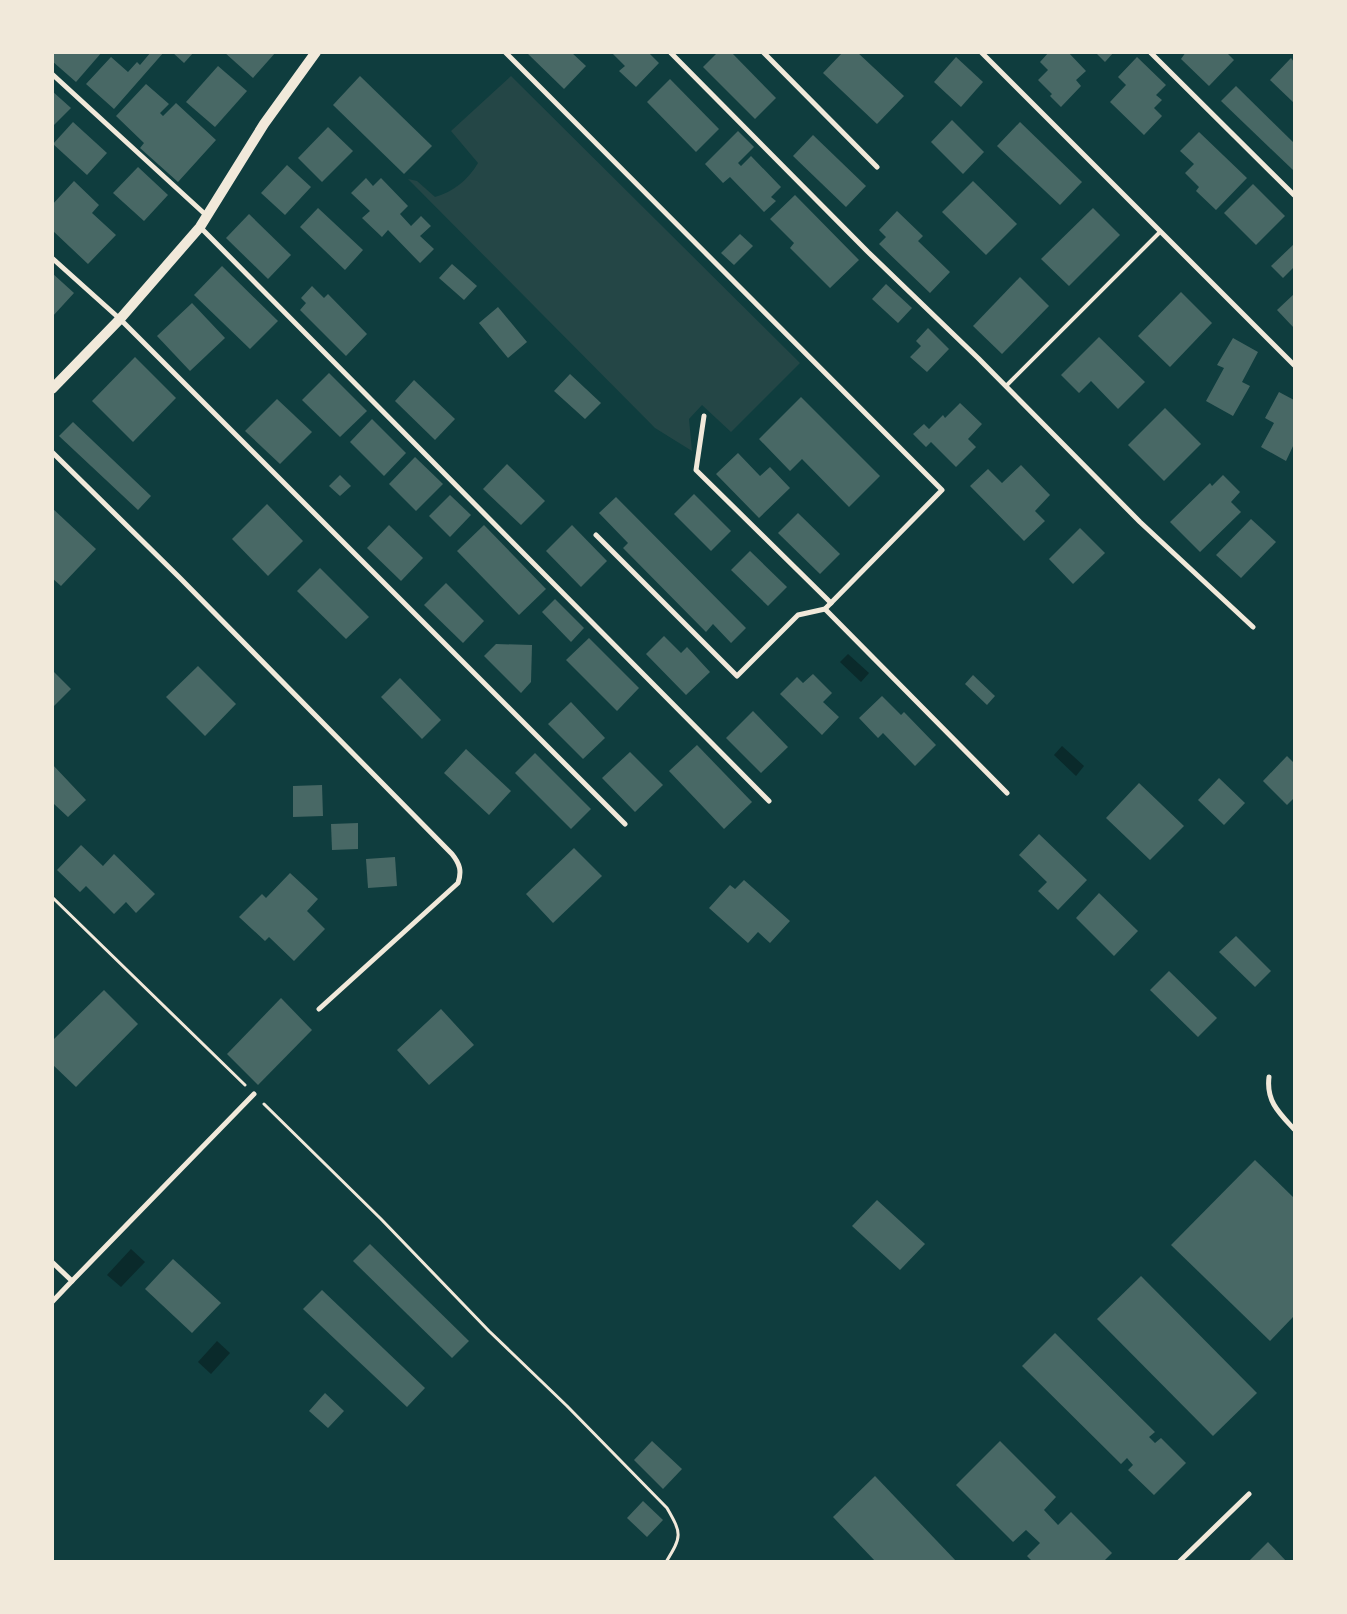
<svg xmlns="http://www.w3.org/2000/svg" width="1347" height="1614" font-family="Mulish,sans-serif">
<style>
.green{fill:#244646}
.water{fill:#0a2a2b}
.building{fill:#486865}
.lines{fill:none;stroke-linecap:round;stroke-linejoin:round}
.path{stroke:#f1e9da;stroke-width:3}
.service{stroke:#f1e9da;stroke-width:4}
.minor{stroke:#f1e9da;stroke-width:5}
.secondary{stroke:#f1e9da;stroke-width:10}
</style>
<rect width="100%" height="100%" fill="#0f3d3e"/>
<path class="green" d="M511 76 800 363 731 432 702 405 689 419 692 451 655 428 408 179 417 181 435 197C453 192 468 180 478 163L451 131Z"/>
<g class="water">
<polygon points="848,654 869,673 861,682 840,662"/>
<polygon points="1062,746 1084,766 1076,776 1054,755"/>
<polygon points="131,1249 145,1262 121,1287 107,1275"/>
<polygon points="217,1341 230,1353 211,1374 198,1362"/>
</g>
<g class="building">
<polygon points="52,52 102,52 76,82 52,61"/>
<polygon points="151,52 164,52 114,109 86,84 111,57 128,72 137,62 140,65"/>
<polygon points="172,52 194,52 184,63"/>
<polygon points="224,52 276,52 253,78"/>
<polygon points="526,52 571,52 586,66 564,89"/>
<polygon points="611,52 648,52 659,63 636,87 619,71 625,66"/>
<polygon points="718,52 731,52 776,98 755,119 703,67"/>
<polygon points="843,52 857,52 904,96 877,124 823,73"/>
<polygon points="1049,52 1068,52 1086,71 1076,80 1081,86 1061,107 1050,96 1052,94 1038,80 1048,70 1040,62"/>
<polygon points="1095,52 1114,52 1105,62"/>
<polygon points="1186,52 1226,52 1234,60 1209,86 1181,59"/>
<polygon points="956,57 983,82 961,107 934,82"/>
<polygon points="1137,57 1166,85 1156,95 1162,100 1154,108 1162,116 1144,135 1110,102 1126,85 1118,77"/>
<polygon points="1291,58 1294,62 1294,103 1270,80"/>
<polygon points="218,66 247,91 215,127 186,102"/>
<polygon points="360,76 432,146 404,174 333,105"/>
<polygon points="670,79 719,129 696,152 647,102"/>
<polygon points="146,84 169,104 160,113 163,116 176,103 216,140 178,182 140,148 144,143 116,116"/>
<polygon points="1236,86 1294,143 1293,170 1221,101"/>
<polygon points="52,91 71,108 52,127"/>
<polygon points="952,120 984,152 963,174 931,142"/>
<polygon points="73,122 107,153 87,175 53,144"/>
<polygon points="1020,122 1082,182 1060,205 997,146"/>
<polygon points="328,127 353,151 322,182 298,158"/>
<polygon points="738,131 754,147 738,163 741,166 751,156 781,187 771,197 776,201 764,212 730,177 723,183 705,164"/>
<polygon points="1199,132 1247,178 1216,210 1196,191 1199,187 1185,173 1194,164 1180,151"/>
<polygon points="813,135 866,186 846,207 793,156"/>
<polygon points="287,165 311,187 285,215 261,193"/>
<polygon points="138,167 168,195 144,221 113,193"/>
<polygon points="366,178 373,186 381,178 408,206 400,214 411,226 421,216 431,226 420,236 434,249 420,263 388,230 382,237 362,218 370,211 351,193"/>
<polygon points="74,181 99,205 92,213 116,235 88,264 52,230 52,205"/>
<polygon points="973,181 1017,224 986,255 942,212"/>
<polygon points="1253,184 1285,216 1256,245 1224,213"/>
<polygon points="795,195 859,260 830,288 790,248 794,243 770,219"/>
<polygon points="318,208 363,250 345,270 300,227"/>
<polygon points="1093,208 1120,235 1069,286 1041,259"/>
<polygon points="897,211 923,236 918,241 950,272 930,293 879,244 886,237 879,230"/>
<polygon points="249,214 291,255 268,279 226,238"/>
<polygon points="740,234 753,246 734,265 721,253"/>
<polygon points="1294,244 1294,267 1283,278 1271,266"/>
<polygon points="452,264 477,286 464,300 439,278"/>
<polygon points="222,266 278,321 250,349 194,295"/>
<polygon points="52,273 74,293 52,317"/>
<polygon points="1020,277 1049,306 1002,354 973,326"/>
<polygon points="886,284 912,308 898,323 872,299"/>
<polygon points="312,286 324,298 328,294 367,334 346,356 300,310 306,303 301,298"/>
<polygon points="1181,292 1212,323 1170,367 1138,336"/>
<polygon points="1294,294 1294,328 1277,310"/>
<polygon points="192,303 225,338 190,371 157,336"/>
<polygon points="498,307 527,342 508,358 479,323"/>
<polygon points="928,328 949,349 927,372 910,357 921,346 916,341"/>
<polygon points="1099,337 1145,382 1118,409 1091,381 1079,393 1061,375"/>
<polygon points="1233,338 1258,352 1242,382 1250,386 1233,416 1206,401 1224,368 1217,365"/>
<polygon points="135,357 176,398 133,442 92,401"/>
<polygon points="329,373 367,411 340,437 302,400"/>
<polygon points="570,374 601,403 585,419 554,391"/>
<polygon points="414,380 455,419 435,440 395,401"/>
<polygon points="1279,392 1294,400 1293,431 1294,444 1286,461 1261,447 1274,423 1265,418"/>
<polygon points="801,397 880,476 849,507 802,459 790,471 759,439"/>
<polygon points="277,399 312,432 280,464 245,431"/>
<polygon points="960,403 982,424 968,439 976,447 956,467 931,442 926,447 913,434 924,424 929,429 943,415 945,418"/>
<polygon points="1165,408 1201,444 1164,481 1128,445"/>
<polygon points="372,419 406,453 384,476 350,442"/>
<polygon points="73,422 151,496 138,510 59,436"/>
<polygon points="738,453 760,476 770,467 790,488 759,518 716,474"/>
<polygon points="415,457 443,484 416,511 389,484"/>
<polygon points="507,464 545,501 521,525 483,489"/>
<polygon points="1021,465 1050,495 1035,511 1045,521 1024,541 970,486 988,469 1002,483"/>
<polygon points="340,475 351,486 340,496 329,486"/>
<polygon points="1223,475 1240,492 1231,502 1241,512 1200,552 1170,522 1210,483 1212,486"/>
<polygon points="694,494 731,531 711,551 674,514"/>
<polygon points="450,495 471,515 450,537 429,516"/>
<polygon points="616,497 746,628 731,643 713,624 706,632 623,548 628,543 599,513"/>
<polygon points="267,504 303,541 268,576 232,539"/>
<polygon points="52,508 96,549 61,586 52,578"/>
<polygon points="798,513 840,554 820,574 778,533"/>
<polygon points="1251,519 1276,542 1241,578 1216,555"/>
<polygon points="389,525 423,558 401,581 367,548"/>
<polygon points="484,525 546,589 519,615 457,551"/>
<polygon points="572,525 607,561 581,587 546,551"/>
<polygon points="1080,528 1105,553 1073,584 1049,559"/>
<polygon points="750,551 787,587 768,606 731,570"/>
<polygon points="320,568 369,617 346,639 297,591"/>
<polygon points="446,583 484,621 463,643 424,605"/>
<polygon points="555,599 584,628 571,642 542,612"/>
<polygon points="664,636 681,653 687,647 710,672 686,695 646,654"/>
<polygon points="589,638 639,688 617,711 566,660"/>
<polygon points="496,644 532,645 531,682 521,693 484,656"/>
<polygon points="198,666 236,704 205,736 166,697"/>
<polygon points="52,670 71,689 52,708"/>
<polygon points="813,674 832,693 823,702 839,717 822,735 780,694 797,677 803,683"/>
<polygon points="973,675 995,696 987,705 965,684"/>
<polygon points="400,678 441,720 422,739 381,697"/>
<polygon points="882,696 901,715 904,712 936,745 915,766 883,733 878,738 859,718"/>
<polygon points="571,702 605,738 583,759 548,724"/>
<polygon points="753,711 788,747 761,773 726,738"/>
<polygon points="697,745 752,802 724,829 669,771"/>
<polygon points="466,749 511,791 489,815 444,773"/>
<polygon points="630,752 663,785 635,812 602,778"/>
<polygon points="535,753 591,809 571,829 515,773"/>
<polygon points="1287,756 1294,763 1294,798 1287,805 1263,781"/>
<polygon points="52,764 86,800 68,817 54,804 52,805"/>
<polygon points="1219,778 1245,803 1224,825 1198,800"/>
<polygon points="1139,783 1184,826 1150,860 1106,818"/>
<polygon points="322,785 323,816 293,817 293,786"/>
<polygon points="358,823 358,849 332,850 331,824"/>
<polygon points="1039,834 1087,880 1058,910 1038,891 1047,882 1019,855"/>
<polygon points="81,845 103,866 114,854 155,894 136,913 126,902 114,914 86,886 80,892 57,870"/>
<polygon points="574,848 602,876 553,923 526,894"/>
<polygon points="395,857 397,886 368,888 366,859"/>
<polygon points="290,873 318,899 307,911 325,929 294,961 269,937 265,941 239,917 262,894 266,898"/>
<polygon points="744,880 790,921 770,943 758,932 748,943 709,908 730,885 735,889"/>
<polygon points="1099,893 1138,931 1114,956 1076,918"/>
<polygon points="1236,936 1271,971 1255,987 1219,952"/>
<polygon points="1169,971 1217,1018 1198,1037 1150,990"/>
<polygon points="104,990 138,1024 76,1087 52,1064 52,1041"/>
<polygon points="281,998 312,1030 258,1085 227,1054"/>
<polygon points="441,1009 474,1045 429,1085 397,1050"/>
<polygon points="1255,1160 1294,1198 1294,1316 1270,1341 1171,1245"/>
<polygon points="877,1200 925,1244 900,1270 852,1226"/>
<polygon points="370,1244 469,1341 452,1358 353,1261"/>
<polygon points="173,1259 221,1303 192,1333 145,1289"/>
<polygon points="1141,1276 1257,1393 1213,1436 1097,1319"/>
<polygon points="322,1290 425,1388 407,1407 303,1309"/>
<polygon points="1055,1333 1155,1432 1149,1437 1155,1443 1161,1438 1186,1463 1154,1495 1128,1470 1133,1465 1127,1458 1121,1464 1022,1366"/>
<polygon points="325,1393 344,1411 328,1428 309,1411"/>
<polygon points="652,1441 682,1469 663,1489 634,1460"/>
<polygon points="1000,1441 1056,1497 1044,1510 1058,1525 1071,1512 1112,1553 1103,1562 1033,1562 1027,1556 1040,1543 1026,1530 1013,1542 956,1485"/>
<polygon points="875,1476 957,1562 876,1562 833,1517"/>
<polygon points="643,1501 663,1520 647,1537 627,1518"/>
<polygon points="1268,1542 1287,1562 1248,1562"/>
</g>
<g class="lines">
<g class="path">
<polyline points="52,897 245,1085"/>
<path d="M264 1104 381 1219 489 1331 567 1406 667 1508C682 1534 682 1536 666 1562"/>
</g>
<polyline class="service" points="1006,386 1160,232"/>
<g class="minor">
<polyline points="505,52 942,490 825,609 798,615 737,676 596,535"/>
<polyline points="670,52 868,252 978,358 1140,522 1253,627"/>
<polyline points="763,52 877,167"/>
<polyline points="981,52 1294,365"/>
<polyline points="1150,52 1294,195"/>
<polyline points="52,74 207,216"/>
<polyline points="200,227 769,801"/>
<polyline points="52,258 120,319 625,824"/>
<polyline points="704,416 696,470 831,603"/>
<path d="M52 452 180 578 452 854C460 864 462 871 458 883L319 1009"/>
<polyline points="825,609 1007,793"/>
<path d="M1269 1077C1266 1101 1279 1113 1294 1129"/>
<polyline points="52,1262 72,1281 52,1302"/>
<polyline points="72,1281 254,1094"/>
<polyline points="1179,1562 1249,1494"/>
</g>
<polyline class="secondary" points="52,389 120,319 200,227 264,124 316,52"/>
</g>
<rect width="1347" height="1614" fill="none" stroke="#f1e9da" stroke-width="108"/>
</svg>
